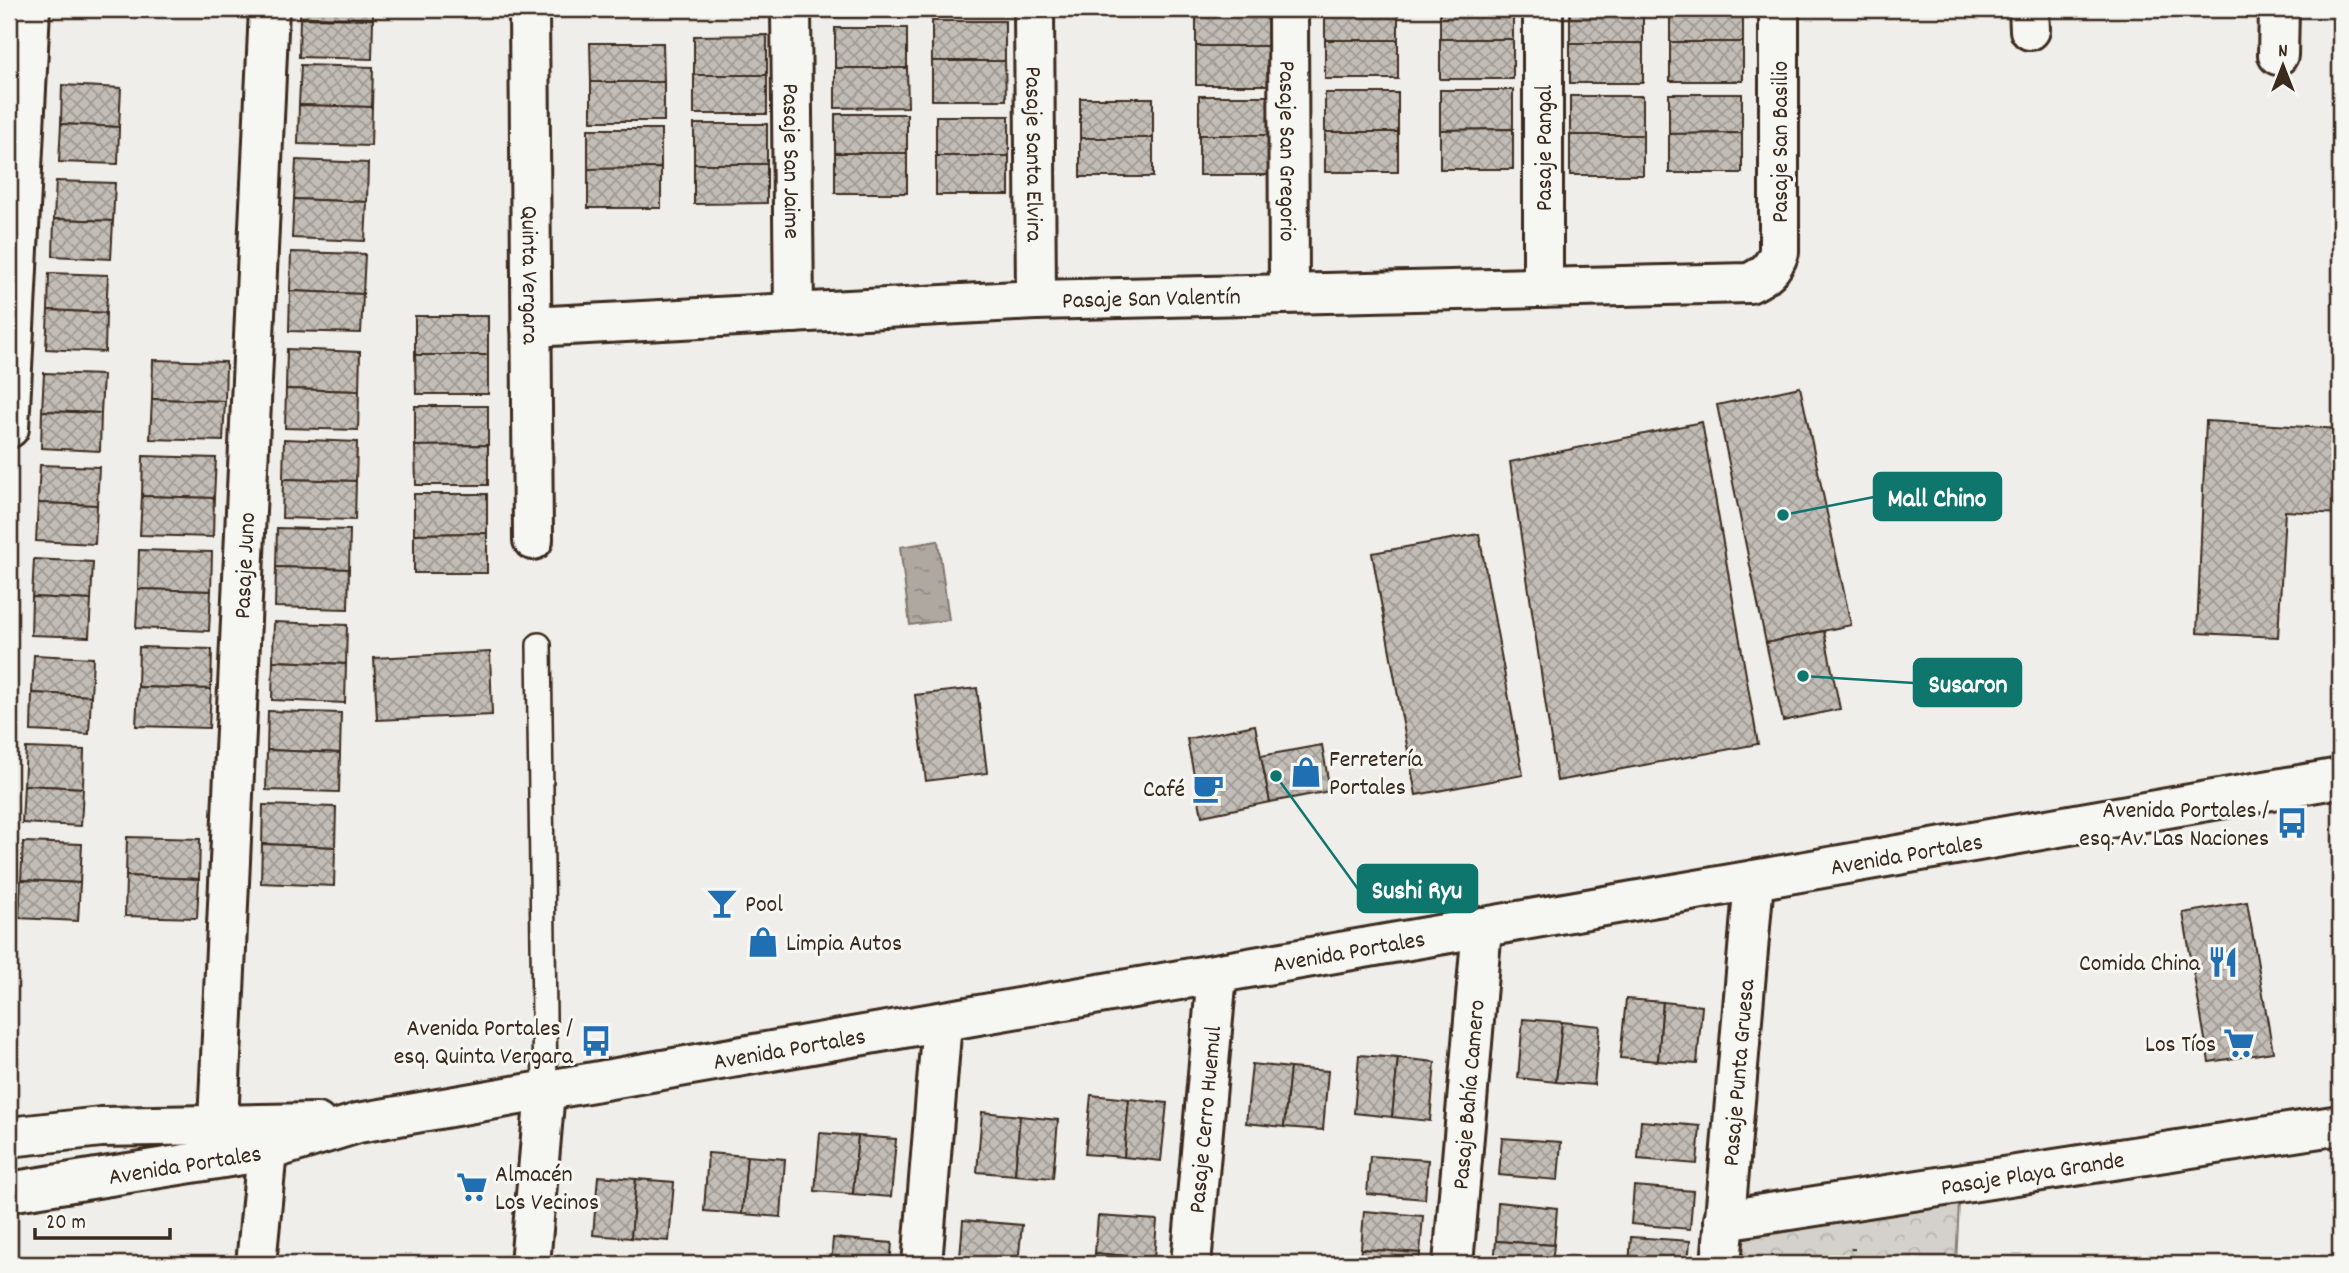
<svg xmlns="http://www.w3.org/2000/svg" width="2349" height="1273" font-family="Dekko,sans-serif">
<style>
.forest{fill:url(#forest-crowns);stroke:#887e75;stroke-width:2}
.water{fill:url(#water-ripples);stroke:#81766d;stroke-width:2}
.building{fill:url(#building-cross-hatch);stroke:#3b2a1e;stroke-width:2}
.lines{fill:none;stroke-linecap:round;stroke-linejoin:round}
.lane-casing{stroke:#3b2a1e;stroke-width:28}
.street-casing{stroke:#3b2a1e;stroke-width:44}
.secondary-casing{stroke:#3b2a1e;stroke-width:44}
.path{stroke:#3b2a1e;stroke-width:4.5;stroke-dasharray:2 5;stroke-linecap:butt}
.lane{stroke:#f6f6f2;stroke-width:23}
.street{stroke:#f6f6f2;stroke-width:38}
.secondary{stroke:#f6f6f2;stroke-width:38}
.labels{text-anchor:middle;stroke-width:6;stroke-linejoin:round;paint-order:stroke}
.street-label{font-size:24px;fill:#3b2a1e;stroke:#f6f6f2}
.poi-label{font-size:24px;fill:#3b2a1e;stroke:#f6f6f2;text-anchor:end}
.leader{fill:none;stroke:#0f766e;stroke-width:2.5}
.callout-dot{fill:#0f766e;stroke:#f6f6f2;stroke-width:2.5}
.callout{fill:#0f766e;stroke:#0f766e;stroke-width:2.5}
.callout-label{font-size:26px;text-anchor:middle;font-weight:bold;fill:#fff}
</style>
<defs>
<pattern id="forest-crowns" width="20" height="18" patternUnits="userSpaceOnUse" patternTransform="scale(1.75)"><rect width="20" height="18" fill="#d4d1cc"/><path d="M2 6a3 3 0 1 1 6 0M12 15a3 3 0 1 1 6 0" fill="none" stroke="#b7b4af"/></pattern>
<pattern id="water-ripples" width="26" height="14" patternUnits="userSpaceOnUse" patternTransform="scale(1.75)"><rect width="26" height="14" fill="#afa8a1"/><path d="M2 4q2-2 4 0t4 0M15 11q2-2 4 0t4 0" fill="none" stroke="#908983"/></pattern>
<pattern id="building-cross-hatch" width="8" height="8" patternUnits="userSpaceOnUse" patternTransform="scale(1.75)"><rect width="8" height="8" fill="#c2bdb7"/><path d="M0 0l8 8M0 8l8-8" fill="none" stroke="#9f9a94"/></pattern>
</defs>
<rect width="100%" height="100%" fill="#efeeea"/>
<filter id="ink" filterUnits="userSpaceOnUse"><feTurbulence type="fractalNoise" baseFrequency=".0143" numOctaves="2"/><feDisplacementMap in="SourceGraphic" scale="14" xChannelSelector="R" yChannelSelector="G"/><feConvolveMatrix kernelMatrix="1 2 1 2 8 2 1 2 1" color-interpolation-filters="sRGB"/></filter>
<g filter="url(#ink)">
<polygon class="forest" points="1959,1202 1956,1264 1733,1264 1736,1233"/>
<polygon class="water" points="938,541 949,620 910,625 900,547"/>
<g class="building">
<polygon points="300,9 373,9 373,19 300,17"/>
<polygon points="835,9 907,9 907,16 835,17"/>
<rect x="931" y="9" width="73" height="3"/>
<rect x="1196" y="9" width="73" height="37"/>
<rect x="1325" y="9" width="73" height="31"/>
<rect x="1440" y="9" width="73" height="30"/>
<rect x="1570" y="9" width="73" height="34"/>
<rect x="1670" y="9" width="73" height="33"/>
<polygon points="300,17 373,19 372,59 299,57"/>
<rect x="932" y="21" width="73" height="40"/>
<rect x="835" y="28" width="72" height="40"/>
<polygon points="767,35 767,75 694,75 694,36"/>
<rect x="1440" y="39" width="73" height="40"/>
<rect x="1325" y="40" width="73" height="39"/>
<rect x="1670" y="42" width="73" height="39"/>
<polygon points="590,43 663,43 664,82 591,82"/>
<rect x="1570" y="43" width="73" height="40"/>
<rect x="1196" y="46" width="73" height="39"/>
<polygon points="932,61 1005,61 1006,100 932,100"/>
<polygon points="301,65 373,67 372,107 299,105"/>
<polygon points="835,68 907,68 908,107 835,108"/>
<rect x="694" y="75" width="73" height="39"/>
<rect x="591" y="82" width="73" height="39"/>
<polygon points="62,85 121,88 119,127 61,124"/>
<polygon points="1440,90 1513,90 1513,129 1440,130"/>
<rect x="1325" y="93" width="73" height="39"/>
<polygon points="1669,94 1742,94 1742,133 1669,134"/>
<rect x="1199" y="96" width="73" height="39"/>
<rect x="1570" y="96" width="73" height="39"/>
<rect x="1080" y="98" width="73" height="40"/>
<polygon points="299,105 372,107 371,146 298,144"/>
<rect x="835" y="114" width="72" height="39"/>
<rect x="936" y="116" width="73" height="40"/>
<polygon points="61,124 119,127 118,164 59,162"/>
<rect x="694" y="124" width="73" height="40"/>
<polygon points="588,129 661,129 661,168 588,169"/>
<polygon points="1513,129 1513,169 1440,169 1440,130"/>
<rect x="1325" y="132" width="73" height="40"/>
<polygon points="1742,133 1742,173 1669,173 1669,134"/>
<rect x="1199" y="135" width="73" height="40"/>
<rect x="1570" y="135" width="73" height="40"/>
<rect x="1080" y="138" width="73" height="39"/>
<rect x="835" y="153" width="72" height="40"/>
<rect x="936" y="156" width="73" height="39"/>
<polygon points="296,160 368,163 367,202 294,199"/>
<polygon points="694,164 767,164 767,203 694,204"/>
<polygon points="661,168 661,208 588,208 588,169"/>
<polygon points="56,181 115,183 113,221 54,219"/>
<polygon points="294,199 367,202 365,241 292,238"/>
<polygon points="54,219 113,221 111,259 53,256"/>
<polygon points="291,252 365,254 363,294 290,291"/>
<polygon points="49,273 108,275 106,313 48,310"/>
<polygon points="290,291 363,294 361,333 289,331"/>
<polygon points="48,310 106,313 105,352 46,349"/>
<rect x="415" y="316" width="73" height="39"/>
<polygon points="287,349 360,352 359,391 286,389"/>
<polygon points="415,355 488,355 488,394 416,394"/>
<polygon points="153,360 226,362 225,401 152,399"/>
<polygon points="44,373 103,375 101,413 42,411"/>
<polygon points="1800,387 1851,625 1766,643 1717,405"/>
<polygon points="286,389 359,391 358,430 285,428"/>
<polygon points="152,399 225,401 223,441 150,439"/>
<polygon points="415,406 488,406 488,445 415,446"/>
<polygon points="42,411 101,413 100,451 41,448"/>
<polygon points="2206,421 2340,429 2340,514 2285,511 2278,637 2197,633"/>
<polygon points="1702,422 1758,744 1557,781 1510,462"/>
<polygon points="284,439 357,442 356,481 283,479"/>
<polygon points="488,445 488,485 416,485 415,446"/>
<polygon points="143,456 216,458 214,498 142,496"/>
<polygon points="40,465 99,467 97,505 38,503"/>
<polygon points="283,479 356,481 355,520 282,518"/>
<polygon points="414,494 487,494 487,533 414,534"/>
<polygon points="142,496 214,498 213,537 140,535"/>
<polygon points="38,503 97,505 95,544 36,541"/>
<polygon points="277,528 350,530 349,569 276,567"/>
<polygon points="487,533 487,573 414,573 414,534"/>
<polygon points="1479,534 1523,775 1416,795 1372,553"/>
<polygon points="139,550 212,552 211,591 138,589"/>
<polygon points="34,559 93,562 91,600 32,597"/>
<polygon points="276,567 349,569 348,609 275,607"/>
<polygon points="138,589 211,591 209,631 136,628"/>
<polygon points="32,597 91,600 89,637 31,635"/>
<polygon points="274,622 347,625 346,664 273,661"/>
<polygon points="1824,631 1840,709 1783,721 1766,643"/>
<polygon points="139,647 212,649 211,689 138,687"/>
<polygon points="490,652 492,715 377,720 374,658"/>
<polygon points="34,655 93,658 91,696 32,693"/>
<polygon points="273,661 346,664 345,703 272,700"/>
<polygon points="138,687 211,689 209,728 136,726"/>
<polygon points="977,688 987,773 926,781 915,695"/>
<polygon points="32,693 91,696 89,734 31,731"/>
<polygon points="268,711 341,713 340,753 267,750"/>
<polygon points="1255,725 1270,802 1202,816 1187,739"/>
<polygon points="1322,745 1330,791 1270,802 1261,756"/>
<polygon points="26,748 84,750 83,788 24,785"/>
<polygon points="267,750 340,753 339,792 266,790"/>
<polygon points="24,785 83,788 81,826 22,823"/>
<polygon points="263,805 336,807 335,847 262,844"/>
<polygon points="127,837 200,839 199,879 126,876"/>
<polygon points="23,842 82,844 80,883 21,880"/>
<polygon points="262,844 335,847 334,886 261,883"/>
<polygon points="126,876 199,879 197,918 125,916"/>
<polygon points="21,880 80,883 78,921 19,918"/>
<polygon points="2247,902 2273,1052 2209,1062 2183,913"/>
<polygon points="1626,999 1663,1002 1658,1061 1620,1058"/>
<polygon points="1663,1002 1702,1006 1697,1064 1658,1061"/>
<polygon points="1523,1019 1562,1022 1556,1082 1518,1078"/>
<polygon points="1562,1022 1600,1026 1594,1085 1556,1082"/>
<polygon points="1359,1055 1398,1058 1392,1117 1354,1113"/>
<polygon points="1398,1058 1435,1062 1430,1121 1392,1117"/>
<polygon points="1252,1064 1290,1068 1284,1127 1246,1123"/>
<polygon points="1290,1068 1328,1071 1323,1130 1284,1127"/>
<polygon points="1091,1095 1129,1099 1124,1157 1085,1154"/>
<polygon points="1129,1099 1167,1103 1161,1161 1124,1157"/>
<polygon points="982,1112 1020,1116 1015,1175 977,1172"/>
<polygon points="1020,1116 1058,1120 1053,1178 1015,1175"/>
<polygon points="1641,1121 1700,1126 1697,1164 1638,1159"/>
<polygon points="820,1133 858,1136 853,1194 815,1191"/>
<polygon points="858,1136 896,1139 891,1197 853,1194"/>
<polygon points="1502,1138 1561,1142 1558,1180 1499,1175"/>
<polygon points="708,1153 747,1156 742,1214 704,1211"/>
<polygon points="747,1156 785,1159 781,1217 742,1214"/>
<polygon points="1370,1156 1428,1160 1425,1199 1367,1194"/>
<polygon points="598,1176 636,1179 631,1238 593,1235"/>
<polygon points="636,1179 674,1182 669,1241 631,1238"/>
<polygon points="1634,1186 1693,1191 1690,1229 1631,1224"/>
<polygon points="1498,1202 1557,1208 1554,1245 1496,1241"/>
<polygon points="1364,1211 1423,1216 1420,1253 1361,1249"/>
<polygon points="1098,1216 1157,1220 1154,1259 1095,1253"/>
<polygon points="963,1220 1022,1225 1018,1263 960,1258"/>
<polygon points="1631,1237 1690,1241 1688,1264 1629,1264"/>
<polygon points="833,1238 892,1243 890,1264 831,1264"/>
<polygon points="1496,1241 1554,1245 1552,1264 1494,1264"/>
<polygon points="1361,1249 1420,1253 1419,1264 1359,1264"/>
<polygon points="1095,1253 1154,1259 1153,1264 1094,1264"/>
<polygon points="150,1258 188,1261 188,1264 149,1264"/>
<polygon points="960,1258 1018,1263 1018,1264 959,1264"/>
<polygon points="188,1261 226,1264 188,1264"/>
</g>
<g class="lines">
<defs>
<polyline id="lane" points="539,645 545,1091"/>
<g id="street">
<path id="s1" d="M529 9 533 540"/>
<path id="s2" d="M791 9 794 313"/>
<path id="s3" d="M1034 9 1036 300"/>
<path id="s4" d="M1288 9 1289 292"/>
<polyline points="1543,9 1543,288"/>
<polyline points="2029,9 2030,30"/>
<polyline points="2278,55 2279,9"/>
<path id="s5" d="M531 327 1036 300 1749 283C1765 276 1774 268 1779 252V9"/>
<polyline points="9,428 30,9"/>
<path id="s6" d="M218 1123 269 9"/>
<path id="s7" d="M1724 1220 2340 1125"/>
<polyline points="256,1264 267,1151"/>
<polyline points="530,1264 545,1091"/>
<polyline points="922,1264 942,1022"/>
<path id="s8" d="M1191 1264 1217 974"/>
<path id="s9" d="M1453 1264 1482 927"/>
<path id="s10" d="M1721 1264 1754 880"/>
</g>
<g id="secondary">
<polyline points="9,1137 101,1127 317,1123"/>
<path id="s11" d="M9 1192 267 1151 358 1123 2340 778"/>
</g>
</defs>
<use href="#lane" class="lane-casing"/>
<use href="#street" class="street-casing"/>
<use href="#secondary" class="secondary-casing"/>
<polyline class="path" points="1852,1264 1853,1244"/>
<use href="#lane" class="lane"/>
<use href="#street" class="street"/>
<use href="#secondary" class="secondary"/>
</g>
</g>
<defs>
<symbol id="shop-bare" viewBox="-9 -9 18 18"><path d="M-5-2.5h2.3a2.7 3.5 0 0 1 5.4 0H5L5.5 6h-11ZM-1.5-2.5h3a1.5 2.3 0 0 0-3 0Z" fill="#1f6fb2" stroke="#f6f6f2" stroke-width="2.5" paint-order="stroke"/></symbol>
<symbol id="cafe-bare" viewBox="-9 -9 18 18"><path d="M-5.5-4.5H6V0H3Q3 3.5 0 3.5H-2.5Q-5.5 3.5-5.5 0ZM3-3.2v2h1.7v-2ZM-6 4.5H4V6H-6Z" fill="#1f6fb2" stroke="#f6f6f2" stroke-width="2.5" paint-order="stroke"/></symbol>
<symbol id="bus-bare" viewBox="-9 -9 18 18"><path d="M-5-6H5V4H4V6H2V4H-2V6H-4V4H-5ZM-3.5-4V0h7V-4ZM-3.5 1.2v1.5H-2V1.2ZM2 1.2v1.5H3.5V1.2Z" fill="#1f6fb2" stroke="#f6f6f2" stroke-width="2.5" paint-order="stroke"/></symbol>
<symbol id="bar-bare" viewBox="-9 -9 18 18"><path d="M-6-5H6L.8 .8V4.5H3.5V6h-7V4.5H-.8V.8Z" fill="#1f6fb2" stroke="#f6f6f2" stroke-width="2.5" paint-order="stroke"/></symbol>
<symbol id="restaurant-bare" viewBox="-9 -9 18 18"><path d="M-5-6h1v4h1v-4h1v4h1v-4h1v5L-1.5 .5V6h-2V.5L-5-1ZM5-6V6H3V1.5H1.5Q1.5-4 5-6Z" fill="#1f6fb2" stroke="#f6f6f2" stroke-width="2.5" paint-order="stroke"/></symbol>
<symbol id="supermarket-bare" viewBox="-9 -9 18 18"><path d="M-6-5.5h2.5l.6 2H6L4.5 2H-2.5L-4.4-4H-6ZM-1.5 3.2a1.3 1.3 0 1 0 .1 0ZM3 3.2a1.3 1.3 0 1 0 .1 0Z" fill="#1f6fb2" stroke="#f6f6f2" stroke-width="2.5" paint-order="stroke"/></symbol>
</defs>
<g fill-rule="evenodd">
<use href="#shop-bare" x="1284" y="750" width="44" height="44"/>
<use href="#cafe-bare" x="1186" y="766" width="44" height="44"/>
<use href="#bus-bare" x="2270" y="801" width="44" height="44"/>
<use href="#bar-bare" x="700" y="881" width="44" height="44"/>
<use href="#shop-bare" x="741" y="920" width="44" height="44"/>
<use href="#restaurant-bare" x="2201" y="940" width="44" height="44"/>
<use href="#bus-bare" x="574" y="1019" width="44" height="44"/>
<use href="#supermarket-bare" x="2217" y="1021" width="44" height="44"/>
<use href="#supermarket-bare" x="450" y="1165" width="44" height="44"/>
</g>
<g class="labels">
<g class="street-label">
<text transform="translate(1779 142) rotate(-90)" y="8">Pasaje San Basilio</text>
<text transform="translate(1543 148) rotate(-90)" y="8">Pasaje Pangal</text>
<text dy="8" stroke="none"><textPath href="#s4" startOffset="142">Pasaje San Gregorio</textPath></text>
<text dy="8" stroke="none"><textPath href="#s3" startOffset="145">Pasaje Santa Elvira</textPath></text>
<text dy="8" stroke="none"><textPath href="#s2" startOffset="152">Pasaje San Jaime</textPath></text>
<text dy="8" stroke="none"><textPath href="#s1" startOffset="266">Quinta Vergara</textPath></text>
<text dy="8" stroke="none"><textPath href="#s5" startOffset="621">Pasaje San Valentín</textPath></text>
<text dy="8" stroke="none"><textPath href="#s6" startOffset="558">Pasaje Juno</textPath></text>
<text dy="8" stroke="none"><textPath href="#s11" startOffset="1928">Avenida Portales</textPath></text>
<text dy="8" stroke="none"><textPath href="#s11" startOffset="1362">Avenida Portales</textPath></text>
<text dy="8" stroke="none"><textPath href="#s11" startOffset="794">Avenida Portales</textPath></text>
<text dy="8" stroke="none"><textPath href="#s10" startOffset="192">Pasaje Punta Gruesa</textPath></text>
<text dy="8" stroke="none"><textPath href="#s9" startOffset="170">Pasaje Bahía Camero</textPath></text>
<text dy="8" stroke="none"><textPath href="#s8" startOffset="145">Pasaje Cerro Huemul</textPath></text>
<text dy="8" stroke="none"><textPath href="#s11" startOffset="178">Avenida Portales</textPath></text>
<text dy="8" stroke="none"><textPath href="#s7" startOffset="312">Pasaje Playa Grande</textPath></text>
</g>
<g class="poi-label">
<text x="1329" y="766" text-anchor="start">Ferretería<tspan x="1329" dy="28">Portales</tspan></text>
<text x="1185" y="796">Café</text>
<text x="2269" y="817">Avenida Portales /<tspan x="2269" dy="28">esq. Av. Las Naciones</tspan></text>
<text x="745" y="911" text-anchor="start">Pool</text>
<text x="786" y="950" text-anchor="start">Limpia Autos</text>
<text x="2200" y="970">Comida China</text>
<text x="573" y="1035">Avenida Portales /<tspan x="573" dy="28">esq. Quinta Vergara</tspan></text>
<text x="2216" y="1051">Los Tíos</text>
<text x="495" y="1181" text-anchor="start">Almacén<tspan x="495" dy="28">Los Vecinos</tspan></text>
</g>
</g>
<path class="leader" d="M1783 515L1874 497M1803 676L1914 683M1276 776L1358 889"/>
<g class="callout-dot">
<circle cx="1783" cy="515" r="7"/>
<circle cx="1803" cy="676" r="7"/>
<circle cx="1276" cy="776" r="7"/>
</g>
<g class="callout">
<rect x="1874" y="473" width="127" height="47" rx="7"/>
<rect x="1914" y="659" width="107" height="47" rx="7"/>
<rect x="1358" y="865" width="119" height="47" rx="7"/>
</g>
<g class="callout-label">
<text x="1937" y="506">Mall Chino</text>
<text x="1968" y="692">Susaron</text>
<text x="1417" y="898">Sushi Ryu</text>
</g>
<rect width="2349" height="1273" fill="none" stroke="#f6f6f2" stroke-width="35"/>
<rect x="18" y="18" width="2314" height="1238" fill="none" stroke="#3b2a1e" stroke-width="2.5" filter="url(#ink)"/>
<g transform="translate(2283 66)" stroke="#f6f6f2" stroke-width="5" paint-order="stroke">
<path d="M0-5L12 26L0 18L-12 26Z" fill="#3b2a1e"/>
<text y="-10" font-size="19" font-weight="bold" text-anchor="middle" fill="#3b2a1e">N</text>
</g>
<path d="M35 1228v10h135v-10" fill="none" stroke="#3b2a1e" stroke-width="3.5"/>
<text x="46" y="1228" font-size="21" fill="#3b2a1e" stroke="#f6f6f2" stroke-width="5" paint-order="stroke">20 m</text>
</svg>
